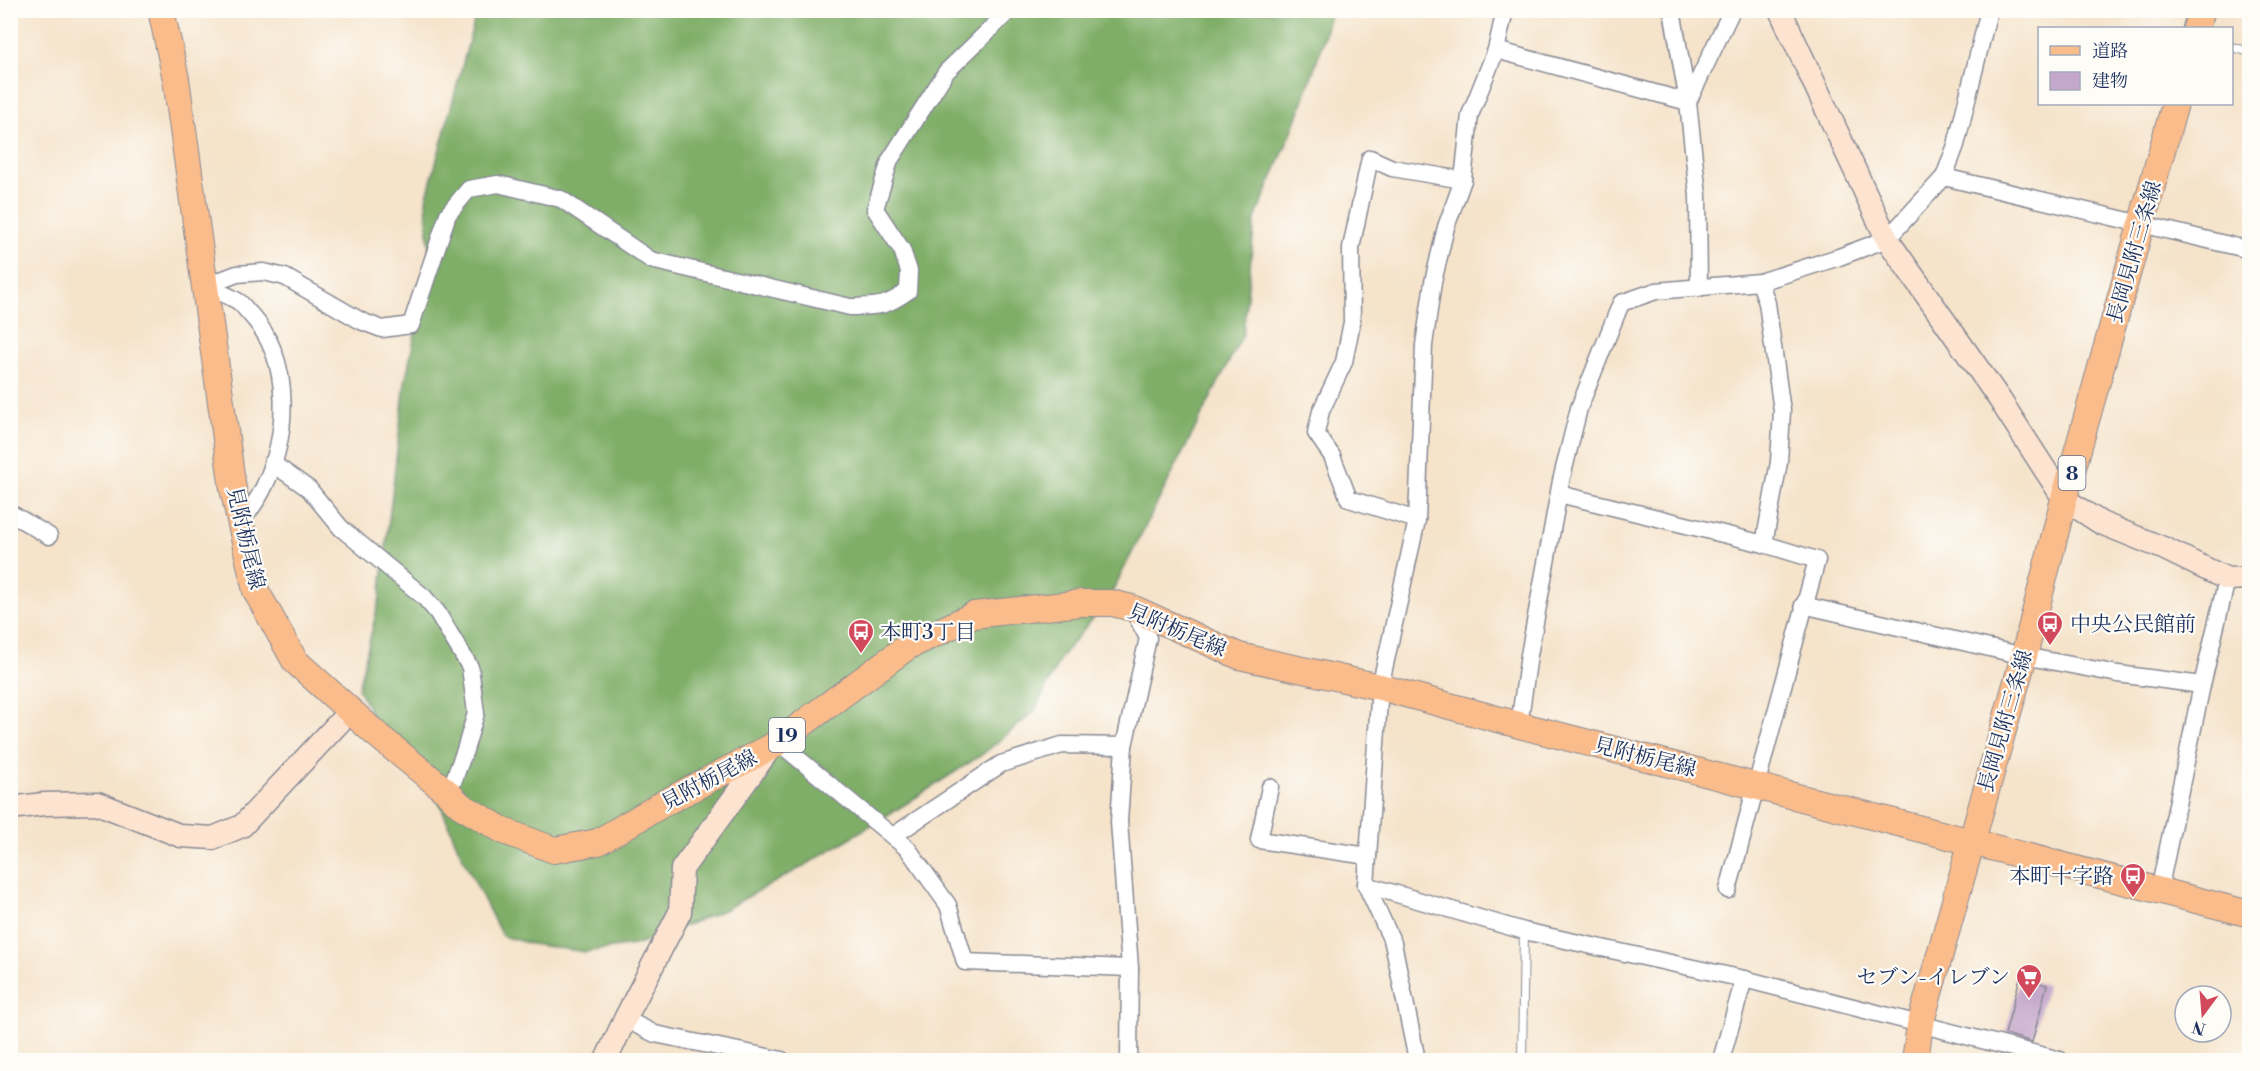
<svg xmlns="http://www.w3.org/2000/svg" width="2260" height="1071" font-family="'Libre Bodoni','Noto Serif JP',serif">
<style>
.forest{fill:#7fae68;stroke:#4d6e63;stroke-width:1.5}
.building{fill:#c5a7cb}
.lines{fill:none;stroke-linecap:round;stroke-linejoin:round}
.lane-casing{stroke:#888994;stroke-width:10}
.street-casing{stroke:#888994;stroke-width:19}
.secondary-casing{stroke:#888994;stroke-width:25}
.primary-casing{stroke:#888994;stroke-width:28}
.lane{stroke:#fff;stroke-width:8}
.street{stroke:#fff;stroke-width:16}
.secondary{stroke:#fde4d1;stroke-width:22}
.primary{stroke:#fabc8b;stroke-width:26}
.labels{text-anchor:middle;stroke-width:4.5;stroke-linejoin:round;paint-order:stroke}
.shield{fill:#fdfcf7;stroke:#5f6c8c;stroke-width:1.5}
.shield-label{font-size:20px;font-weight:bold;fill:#1b2f5e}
.street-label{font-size:21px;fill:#1b2f5e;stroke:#fdfcf7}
.poi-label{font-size:21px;fill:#1b2f5e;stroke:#fdfcf7;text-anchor:start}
</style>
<rect width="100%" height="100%" fill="#fdfcf7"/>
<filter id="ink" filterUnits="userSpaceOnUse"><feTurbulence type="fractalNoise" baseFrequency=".0167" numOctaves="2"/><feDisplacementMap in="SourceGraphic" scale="12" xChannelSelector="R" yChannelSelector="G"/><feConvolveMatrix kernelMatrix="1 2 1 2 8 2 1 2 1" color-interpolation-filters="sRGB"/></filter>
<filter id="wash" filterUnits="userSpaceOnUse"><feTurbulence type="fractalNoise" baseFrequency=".008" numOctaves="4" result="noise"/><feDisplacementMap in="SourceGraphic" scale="24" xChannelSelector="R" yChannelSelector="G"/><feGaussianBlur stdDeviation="1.35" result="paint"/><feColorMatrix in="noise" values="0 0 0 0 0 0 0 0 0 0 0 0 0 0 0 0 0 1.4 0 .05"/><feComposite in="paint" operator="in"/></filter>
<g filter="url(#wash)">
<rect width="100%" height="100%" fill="#f5e3ca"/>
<polygon class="forest" points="477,11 1331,11 1320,52 1295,124 1255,219 1243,334 1108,600 1061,657 1034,712 983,754 904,805 804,866 724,910 640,944 585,952 531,944 502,936 459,850 440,804 407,762 383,737 358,689 380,597 405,382 430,263 426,200"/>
<g id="blocks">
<polygon class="building" points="2020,978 2047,985 2032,1042 2005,1034"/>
</g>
</g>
<g filter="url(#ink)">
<use href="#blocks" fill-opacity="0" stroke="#888994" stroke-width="1.5"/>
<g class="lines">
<defs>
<g id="lane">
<polyline points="2232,47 2250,52"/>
<polyline points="1522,1060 1524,931"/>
</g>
<g id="street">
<polyline points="1496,50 1688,102 1672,10"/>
<polyline points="1944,177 2250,250"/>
<polyline points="1760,282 1767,303 1782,411 1779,462 1764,544"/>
<path d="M205 286 237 274 264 272 285 277 361 321 382 329 411 325 448 214 469 189 498 184 561 199 651 260 850 307C878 306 884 308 908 291L909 271 902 250 875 209 890 160 946 72 1010 10"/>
<path d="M205 286C216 291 229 295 239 302 243 305 247 311 251 315 293 361 289 436 263 489 257 502 247 513 240 524"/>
<polyline points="1699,288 1698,196 1688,102 1732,10"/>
<polyline points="272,463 309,489 341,528 424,597 437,612 470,667 476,713 465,750 453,782 447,792"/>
<polyline points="1559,494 1764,544 1817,560 1728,890"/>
<polyline points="10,513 49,536"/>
<polyline points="1417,520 1349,499 1332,456 1316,433 1321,411 1344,362 1352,322 1351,248 1370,158 1392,168 1463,180"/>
<polyline points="1803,605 2024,656 2118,674 2202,685"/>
<polyline points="1519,725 1529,655 1561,481 1579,408 1621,303 1656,291 1760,282 1839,257 1887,239 1944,177 1956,145 1989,10"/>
<polyline points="778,742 908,849 948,905 965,962 1130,968"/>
<polyline points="1270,787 1259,840 1368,856"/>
<polyline points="893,836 1001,764 1062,745 1124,746"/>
<polyline points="1366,885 1524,931 1744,979 2060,1060"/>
<polyline points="2159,891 2202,685 2227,579"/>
<polyline points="625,1019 655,1034 782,1060"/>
<polyline points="1129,1060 1130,968 1119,822 1124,746 1148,638 1132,608"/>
<polyline points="1417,1060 1393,943 1366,885 1380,687 1417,520 1424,345 1433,282 1446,227 1463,180 1470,115 1496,50 1505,10"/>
<polyline points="1721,1060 1744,979"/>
</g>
<g id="secondary">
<polyline points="1780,10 1887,239 2000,400 2064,499 2101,523 2163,548 2227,579 2250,578"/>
<polyline points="10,808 44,804 97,803 181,836 213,838 242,826 350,711"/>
<polyline points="606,1060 625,1019 680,912 682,869 771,747"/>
</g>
<g id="primary">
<polyline points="161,10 176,79 233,489 256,591 295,661 376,734 447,792 460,805 504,831 554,850 598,842 666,802 771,747 907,647 974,615 1081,603 1112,603 1132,608 1239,656 1380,687 1519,725 2250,914"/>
<polyline points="2196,28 2202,10"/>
<polyline points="1915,1060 1920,1025 2024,656 2064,499 2175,104"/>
</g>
</defs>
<use href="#lane" class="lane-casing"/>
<use href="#street" class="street-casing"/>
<use href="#secondary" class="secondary-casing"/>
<use href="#primary" class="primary-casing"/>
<use href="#lane" class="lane"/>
<use href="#street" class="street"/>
<use href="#secondary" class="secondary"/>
<use href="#primary" class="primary"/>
</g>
</g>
<defs>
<symbol id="bus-pin" viewBox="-11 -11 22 30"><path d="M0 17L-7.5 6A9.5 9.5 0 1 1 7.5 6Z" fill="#d1495b" stroke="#fdfcf7"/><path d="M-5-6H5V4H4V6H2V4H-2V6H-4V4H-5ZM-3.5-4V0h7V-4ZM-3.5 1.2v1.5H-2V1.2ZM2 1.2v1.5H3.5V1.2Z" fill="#fff"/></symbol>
<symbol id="supermarket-pin" viewBox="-11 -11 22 30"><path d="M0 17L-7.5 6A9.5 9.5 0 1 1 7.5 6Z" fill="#d1495b" stroke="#fdfcf7"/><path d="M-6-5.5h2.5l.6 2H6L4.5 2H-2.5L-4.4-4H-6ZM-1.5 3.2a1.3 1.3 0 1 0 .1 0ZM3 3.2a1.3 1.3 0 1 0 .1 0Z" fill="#fff"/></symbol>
</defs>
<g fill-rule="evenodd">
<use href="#bus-pin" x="2035" y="609" width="30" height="40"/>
<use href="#bus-pin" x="846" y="617" width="30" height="40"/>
<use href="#bus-pin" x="2118" y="861" width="30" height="40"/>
<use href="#supermarket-pin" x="2014" y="962" width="30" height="40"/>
</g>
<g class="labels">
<g class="shield">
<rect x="2058.5" y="456" width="27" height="34" rx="4.5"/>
<rect x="769" y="718" width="36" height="34" rx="4.5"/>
</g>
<g class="shield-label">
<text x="2072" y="480">8</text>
<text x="787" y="742">19</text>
</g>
<g class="street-label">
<text transform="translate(2134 252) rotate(-74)" y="7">長岡見附三条線</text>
<text transform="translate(246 538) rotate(77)" y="7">見附栃尾線</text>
<text transform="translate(1177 630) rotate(23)" y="7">見附栃尾線</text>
<text transform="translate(2005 721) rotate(-74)" y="7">長岡見附三条線</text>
<text transform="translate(1645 757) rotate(14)" y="7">見附栃尾線</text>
<text transform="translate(709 780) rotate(-28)" y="7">見附栃尾線</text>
</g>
<g class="poi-label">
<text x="2070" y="631">中央公民館前</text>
<text x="880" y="639">本町3丁目</text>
<text x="2114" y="883" text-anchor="end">本町十字路</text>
<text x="2010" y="984" text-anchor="end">セブン-イレブン</text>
</g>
</g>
<rect width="2260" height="1071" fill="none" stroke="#fdfcf7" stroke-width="36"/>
<rect x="2038" y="27" width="195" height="78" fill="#fdfcf7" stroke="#a3aaba" stroke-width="1.5"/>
<rect x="2050" y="46" width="30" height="9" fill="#fabc8b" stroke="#a3aaba" stroke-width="1.5"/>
<text x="2092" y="57" font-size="18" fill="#1b2f5e">道路</text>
<rect x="2050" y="72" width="30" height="18" fill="#c5a7cb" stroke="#a3aaba" stroke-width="1.5"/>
<text x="2092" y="87" font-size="18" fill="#1b2f5e">建物</text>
<g transform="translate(2203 1014) rotate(196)"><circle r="28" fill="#fdfcf7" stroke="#a3aaba" stroke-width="1.5"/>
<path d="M0-4.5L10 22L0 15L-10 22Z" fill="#d1495b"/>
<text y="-9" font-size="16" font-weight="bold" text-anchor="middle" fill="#1b2f5e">N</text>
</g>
</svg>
